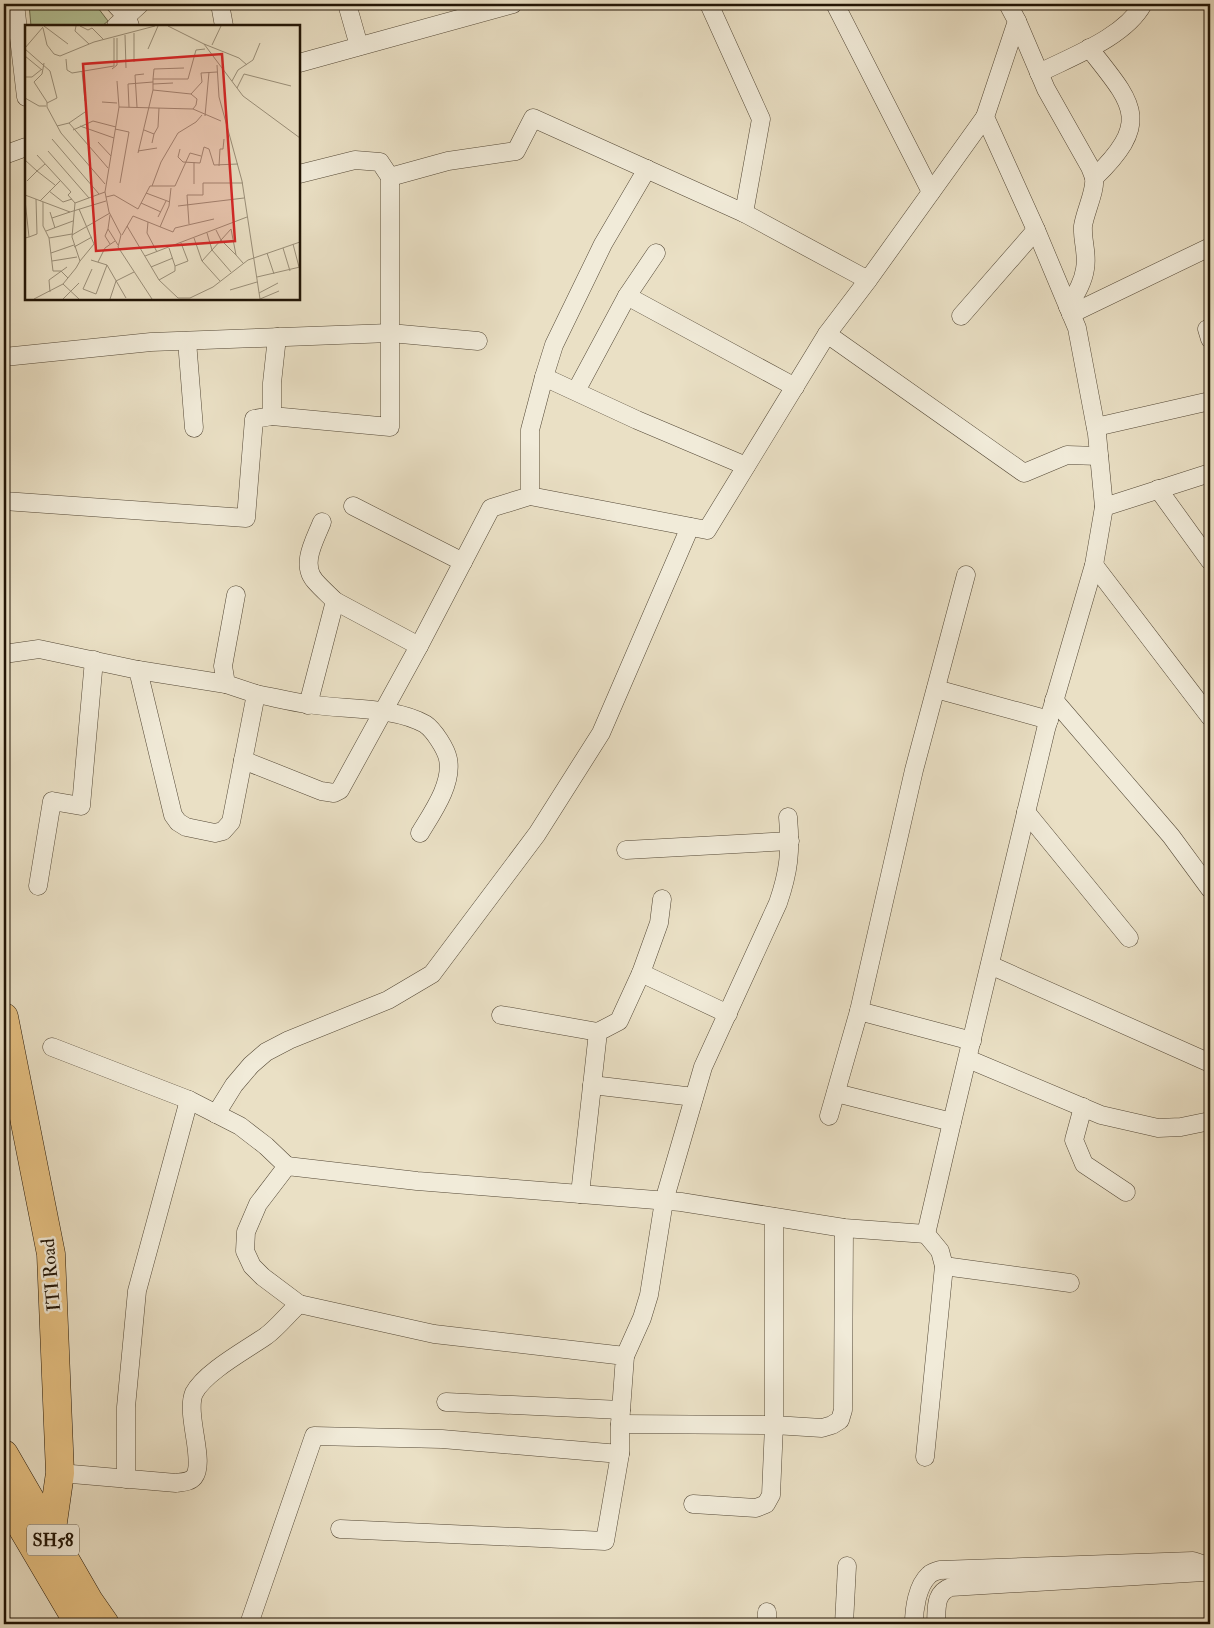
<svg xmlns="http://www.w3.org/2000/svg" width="1214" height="1628" font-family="'IM FELL Double Pica',serif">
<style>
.green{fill:#b4c397;stroke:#6b6c4e}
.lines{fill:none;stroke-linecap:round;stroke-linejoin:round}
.street-casing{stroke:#544836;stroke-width:19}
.primary-casing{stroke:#221506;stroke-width:29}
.street{stroke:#f1ebd9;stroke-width:18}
.primary{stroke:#e5c082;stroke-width:28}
.labels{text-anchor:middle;stroke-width:5;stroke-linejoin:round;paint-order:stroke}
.shield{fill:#f1ebd9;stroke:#605545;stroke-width:1}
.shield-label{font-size:18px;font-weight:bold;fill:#221506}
.street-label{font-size:19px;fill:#221506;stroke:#f1ebd9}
.inset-road{fill:none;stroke:#9a8f79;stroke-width:1}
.view{fill:#d62828;fill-opacity:0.15;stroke:#d62828;stroke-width:2.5}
.inset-edge{fill:none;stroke:#221506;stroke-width:2.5}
</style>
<rect width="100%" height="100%" fill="#eae0c5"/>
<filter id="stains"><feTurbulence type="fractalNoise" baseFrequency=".004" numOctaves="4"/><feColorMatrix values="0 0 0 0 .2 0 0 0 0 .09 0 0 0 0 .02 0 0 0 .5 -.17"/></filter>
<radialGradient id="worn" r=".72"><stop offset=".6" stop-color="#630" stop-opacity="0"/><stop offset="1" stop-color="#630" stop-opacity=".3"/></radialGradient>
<polygon class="green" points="29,4 95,4 108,21 102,26 31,26"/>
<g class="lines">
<defs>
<g id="street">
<polyline points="15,4 26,97"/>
<polyline points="115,4 127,17 130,26"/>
<polyline points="220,4 224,26"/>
<polyline points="347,4 359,46"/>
<polyline points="835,4 931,192"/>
<path d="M1017 21 1046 89 1090 167C1091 170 1093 174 1094 178 1096 190 1085 212 1083 226 1082 241 1088 254 1085 269 1083 283 1075 295 1068 307"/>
<polyline points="116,26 140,4"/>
<path d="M1089 48C1133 104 1153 121 1094 178"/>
<polyline points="299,63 513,4"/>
<path d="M1039 73C1073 56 1125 37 1143 4"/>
<polyline points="4,155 26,147"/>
<polyline points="390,177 448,161 516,151 533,118 744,213 761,119 709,4"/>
<polyline points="744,213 868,280 985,117"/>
<polyline points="627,296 795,387"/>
<polyline points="1071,314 1210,247"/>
<polyline points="961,316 1036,230"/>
<polyline points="1207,329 1210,339"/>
<polyline points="827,334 868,280"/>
<polyline points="187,341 194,428"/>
<polyline points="4,357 151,342 390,333 478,341"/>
<polyline points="544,377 637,420 746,466"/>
<polyline points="576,391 627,296 656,253"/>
<polyline points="272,416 272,383 277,337"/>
<polyline points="1096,427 1210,401"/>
<polyline points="1158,489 1210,561"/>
<polyline points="530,496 530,430 544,377 554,345 603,244 647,169"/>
<polyline points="4,501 246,518 254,419 272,416 390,427 390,177 380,162 355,160 299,174"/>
<polyline points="353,506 463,562"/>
<polyline points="1104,507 1210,473"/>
<polyline points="1094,565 1210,717"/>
<polyline points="966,575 914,770 859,1011 972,1041"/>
<polyline points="236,595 223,666 226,684 256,694"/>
<polyline points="335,601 419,646"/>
<path d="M4 654 39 649 138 670 173 815 178 822 186 827 215 833 223 831 231 822 256 694C273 697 291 702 308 704 344 710 393 706 425 724 434 730 446 749 448 759 453 784 432 813 420 833"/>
<polyline points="138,670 226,684"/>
<polyline points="936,689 1049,720"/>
<polyline points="1054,700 1171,836 1210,889"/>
<path d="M308 705 335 601C328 594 321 588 315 581 300 564 315 540 322 522"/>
<polyline points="243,760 321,791 334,793 340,790 419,646 491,508 530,496 707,530 827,334 1024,473 1067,455 1099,456"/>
<polyline points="1026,812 1129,938"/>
<polyline points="626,850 790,841"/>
<polyline points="38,886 52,801 81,806 94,660"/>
<polyline points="662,899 659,923 641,973 728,1014"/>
<polyline points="990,965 1210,1063"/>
<polyline points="501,1015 598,1032"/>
<polyline points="52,1047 189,1100 240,1126 266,1146 287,1166"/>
<polyline points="968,1059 1101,1115 1158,1128 1181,1127 1210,1121"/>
<polyline points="592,1085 694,1097"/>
<polyline points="836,1093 952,1122"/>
<polyline points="1083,1107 1074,1140 1084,1164 1126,1192"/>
<polyline points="216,1114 234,1085 251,1065 266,1052 289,1040 388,1000 432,974 537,834 601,733 690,527"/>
<polyline points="829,1116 859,1011"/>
<polyline points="580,1194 598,1032 619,1021 641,973"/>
<polyline points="944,1266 1070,1283"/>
<path d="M625 1356 642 1318 649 1295 664 1201 703 1067 778 903C789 871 791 851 788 817"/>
<polyline points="446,1402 621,1410"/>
<polyline points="620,1424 625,1356 434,1334 299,1304 263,1277 252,1266 245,1251 246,1232 258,1204 287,1166 417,1181 681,1202 844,1228 926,1234 952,1122 1046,729 1094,565 1104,507 1097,434 1077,328 1036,230 985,117 1017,21 1008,4"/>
<polyline points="925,1457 944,1266 940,1251 926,1234"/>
<path d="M60 1473 176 1483C182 1482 190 1482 194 1477 206 1462 185 1414 194 1393 205 1372 246 1350 266 1336 278 1327 288 1314 299 1304"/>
<polyline points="126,1479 126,1407 137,1291 189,1100"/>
<polyline points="693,1504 756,1508 766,1504 771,1495 774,1425 774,1217"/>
<polyline points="340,1529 605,1541 620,1454"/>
<polyline points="249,1624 314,1436 442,1439 620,1454 620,1424 774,1425 822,1428 832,1425 840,1420 843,1410 844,1228"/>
<polyline points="767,1624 767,1612"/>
<polyline points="844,1624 847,1566"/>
<path d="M914 1624C914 1609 917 1586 929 1575 932 1572 936 1571 940 1570L1193 1561 1205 1565 1209 1568"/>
<path d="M936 1624C937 1609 934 1593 951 1587L1204 1572"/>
</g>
<g id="primary">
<polyline points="4,1017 51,1254 60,1473 51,1536"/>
<polyline points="4,1454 89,1601 105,1624"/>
<polyline points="4,1497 79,1624"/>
</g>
</defs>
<use href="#street" class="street-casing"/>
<use href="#primary" class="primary-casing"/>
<use href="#street" class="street"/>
<use href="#primary" class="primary"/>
</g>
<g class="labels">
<rect class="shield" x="27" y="1524.5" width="52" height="31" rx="4"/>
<g class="shield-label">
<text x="53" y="1546">SH58</text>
</g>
<g class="street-label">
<text transform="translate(50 1275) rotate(-95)" y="7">ITI Road</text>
</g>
</g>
<g transform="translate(25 25)">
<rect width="275" height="275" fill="#eae0c5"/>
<path class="inset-road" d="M19 1 43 19M51 1 50 6 64 19M55 1 63 5 67 3 78 14M143 1 179 19 218 71 275 113M18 3 22 20 29 29 35 31 69 17 130 1M109 8V37M100 10 101 43M179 19 214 33 222 40M187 20 196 1M0 23 18 2M0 24 25 46 32 73 22 78M123 24 133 1M0 31 17 45M41 34 42 45 47 48 89 41V13M19 38 17 49 9 57 22 77V82L36 108 80 159M192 40 194 72 217 156 235 274M87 44 92 40V13M57 46 60 76M0 52H7L17 44M128 54 129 44 159 43M92 56 94 82M207 56 213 45 228 35 235 18M128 59 148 58M212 63 219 49 266 61M166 69 177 57 176 48 192 47M0 73 14 81H21M77 77 92 78M104 82 103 59 128 57V54H163L171 25 180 24M112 82 110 50 119 49M168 84 196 96M180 91 184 47M44 98 83 143M32 101 44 98 60 87M55 101 89 113M90 104 104 107 95 158M48 105 68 96 91 102M119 105 129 109 127 118M129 109 133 102 134 83M27 114 74 169M73 117 86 131M155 124 153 132 158 137 175 138 179 122 184 124 189 140 213 139M23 126 64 173M113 126 132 123M113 128 128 65M12 130 46 167 43 170 50 178M0 135 12 146 2 156M20 139 12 146 30 160M194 141 195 124H198L199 114M169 159V137M127 161 136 137 153 108 171 97 177 90M24 166 38 177 47 174M121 168 145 177M0 170 45 187 81 176M81 172 89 170 113 184 125 161H150L165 128 176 131M0 175 4 212 0 213M15 176 35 156M18 177V201L24 213 28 246H36L43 253M116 178 136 187M153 181 219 173M54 184 69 219 55 236M25 187 30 203M85 190 83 204 93 220M133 192 141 176M27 193 45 187M164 199 162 170H178V158H218M102 201 134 255 150 246V241M135 202 144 181 146 163M83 204 80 211 85 219M206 204 211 230 218 238M191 205 196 215 211 230M21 206 48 196M182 208 187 225 206 247M47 210 85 188M97 210 108 191 123 197M4 212 12 209 11 174M24 213 47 209M169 213 177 236 195 256M268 219 274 242M49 222 67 212M144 223 150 241 163 236 156 218M258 223 265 246M132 227 122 208 123 197 148 207 150 203 189 194M26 228 49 220M242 228 249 249M120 231 222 192M66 235 82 240M27 236 52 232M177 236 206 204M73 237 80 223 90 216M126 242 148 233M67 244 58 264 71 269 82 240 101 273M232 252 275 242M134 255 153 273H165L188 262 223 235 275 217M38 259 54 274M205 265 232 257M25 267 24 255 42 242M234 268 253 258M9 274 38 259 51 243 55 236 47 212 50 178 80 167M38 274 54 258M85 274 91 256 109 247M127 274 93 222 96 210 84 187 80 167 94 82 168 84 171 80 172 74 166 69 128 65V57M235 274 254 266"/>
<path class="view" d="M197 29 210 216 71 226 58 39Z"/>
<rect width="275" height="275" class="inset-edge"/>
</g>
<rect width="1214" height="1628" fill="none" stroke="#eae0c5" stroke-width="20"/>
<rect x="5" y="5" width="1204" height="1618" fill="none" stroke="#221506" stroke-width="2.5"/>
<rect x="10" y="10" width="1194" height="1608" fill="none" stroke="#221506"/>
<rect width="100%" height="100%" filter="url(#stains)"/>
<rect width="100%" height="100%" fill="url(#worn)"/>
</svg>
